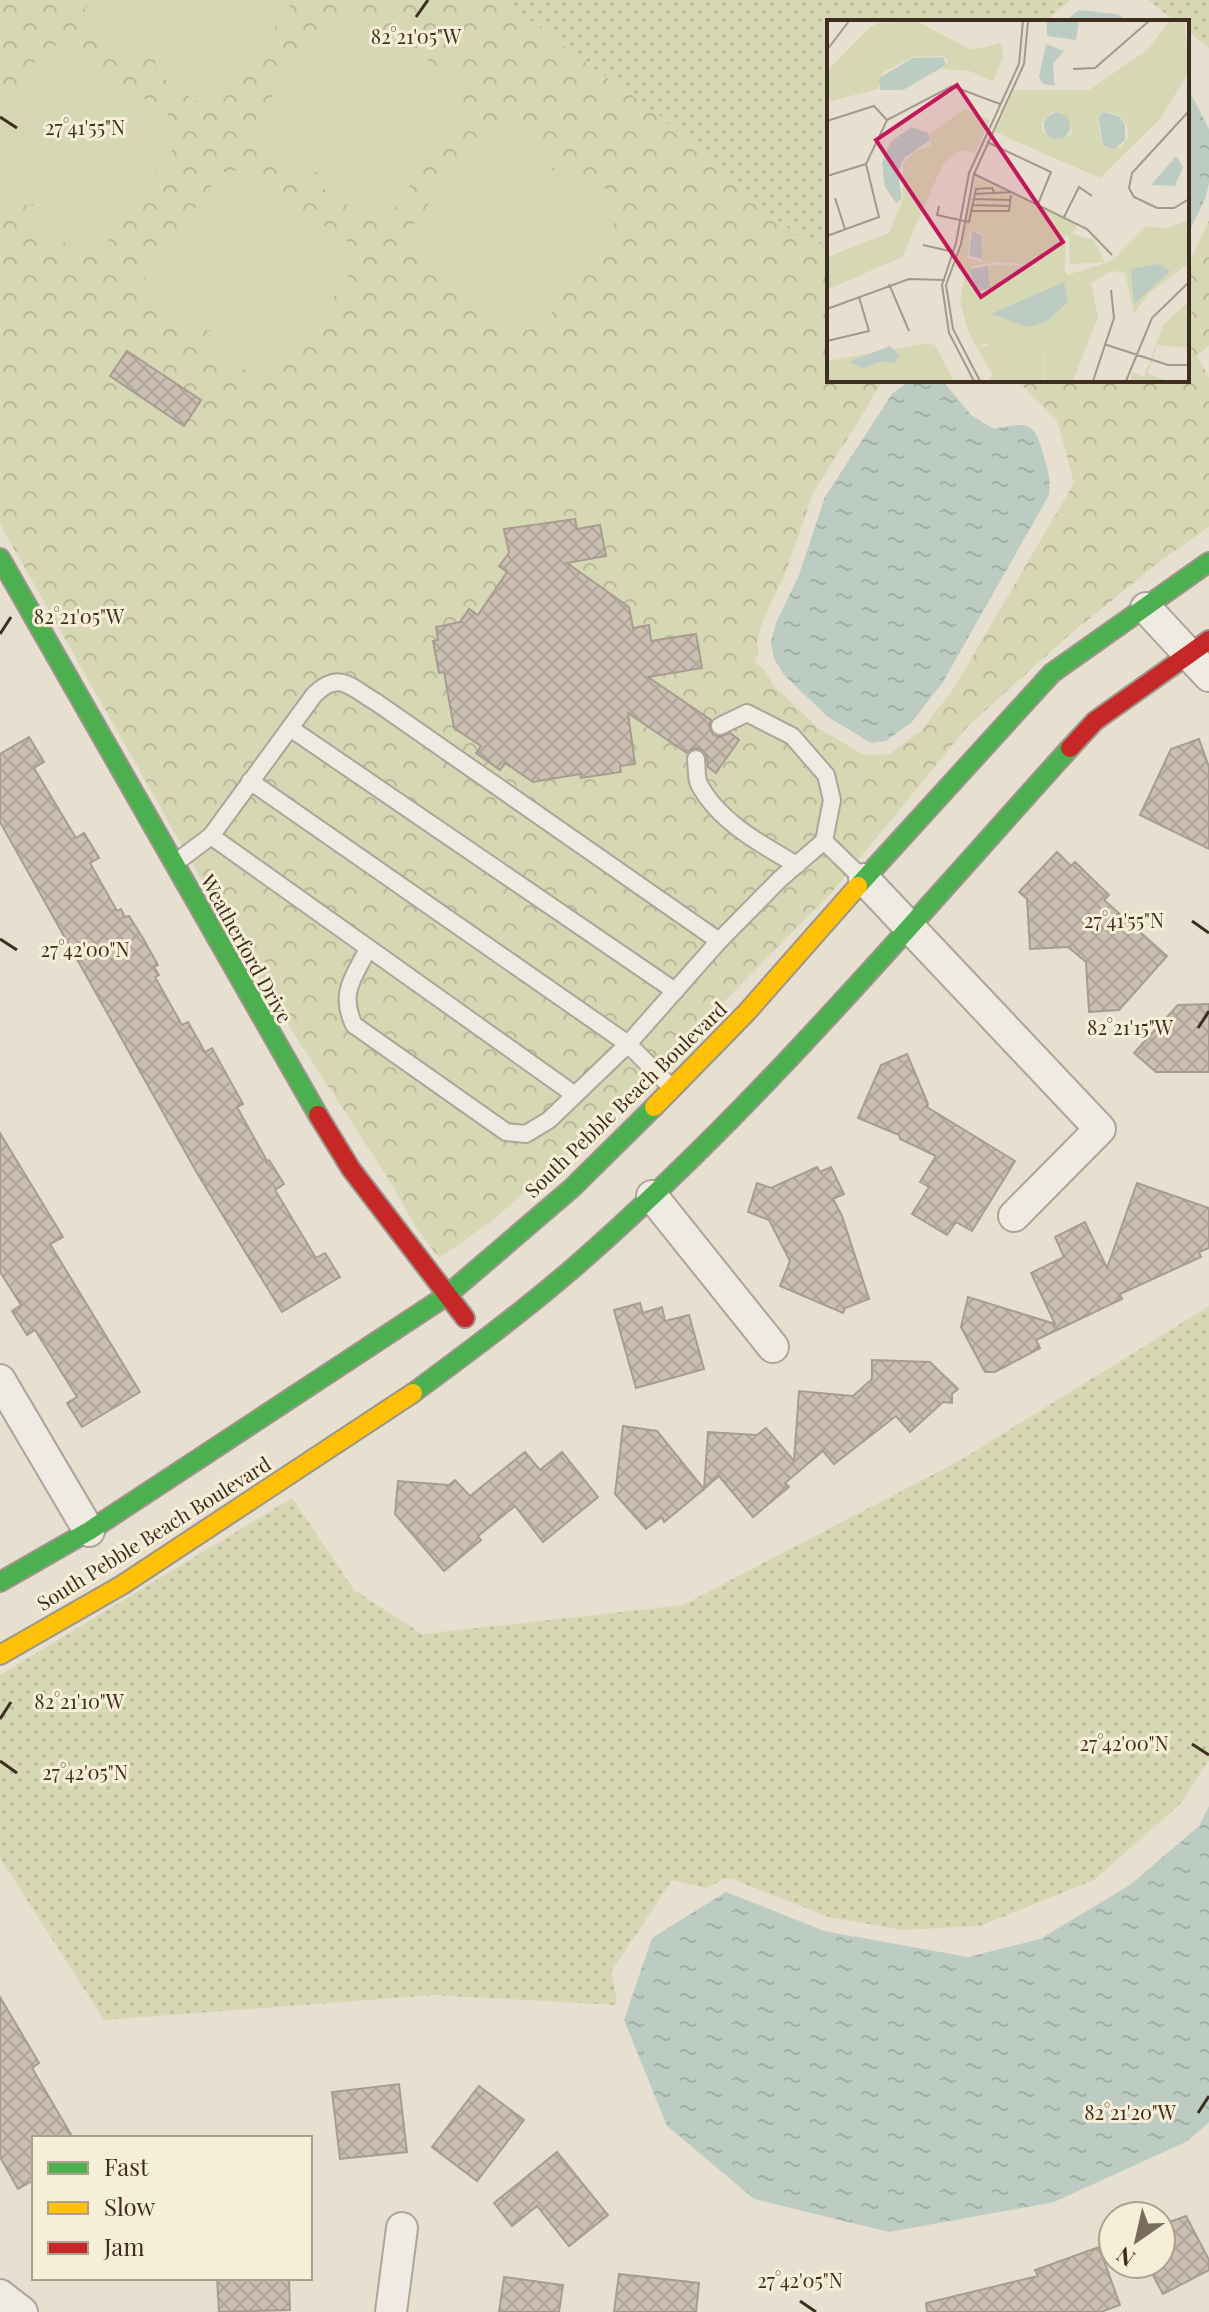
<svg xmlns="http://www.w3.org/2000/svg" width="1209" height="2312" font-family="'Playfair Display',serif">
<style>
.grass{fill:url(#grass-dots)}
.forest{fill:url(#forest-crowns)}
.pitch{fill:#d6d7b3}
.water{fill:url(#water-ripples)}
.building{fill:url(#building-cross-hatch);stroke:#a89c90;stroke-width:2}
.lines{fill:none;stroke-linecap:round;stroke-linejoin:round}
.lane-casing{stroke:#ada599;stroke-width:20}
.street-casing{stroke:#ada599;stroke-width:34}
.fast-casing{stroke:#9c958a;stroke-width:22}
.slow-casing{stroke:#9c958a;stroke-width:22}
.jam-casing{stroke:#9c958a;stroke-width:22}
.lane{stroke:#efebe3;stroke-width:16}
.street{stroke:#efebe3;stroke-width:30}
.fast{stroke:#4caf50;stroke-width:18}
.slow{stroke:#ffc107;stroke-width:18}
.jam{stroke:#c62828;stroke-width:18}
.ticks{fill:none;stroke:#3d2e20;stroke-width:3}
.labels{text-anchor:middle;stroke-width:6;stroke-linejoin:round;paint-order:stroke}
.street-label{font-size:20px;fill:#3d2e20;stroke:#f7eed8}
.inset-road{fill:none;stroke:#a3998a;stroke-width:2}
.view{fill:#c2185b;fill-opacity:0.15;stroke:#c2185b;stroke-width:4}
.inset-edge{fill:none;stroke:#3d2e20;stroke-width:4}
.ticks-label{font-size:20px;text-anchor:middle;fill:#3d2e20;stroke:#f7eed8;stroke-width:6;stroke-linejoin:round;paint-order:stroke}
</style>
<defs>
<pattern id="grass-dots" width="8" height="8" patternUnits="userSpaceOnUse" patternTransform="scale(2)"><rect width="8" height="8" fill="#d6d7b3"/><path d="M2 2h.1M6 6h.1" fill="none" stroke="#b9b99a" stroke-width="1.8" stroke-linecap="round"/></pattern>
<pattern id="forest-crowns" width="20" height="18" patternUnits="userSpaceOnUse" patternTransform="scale(2)"><rect width="20" height="18" fill="#d6d7b3"/><path d="M2 6a3 3 0 1 1 6 0M12 15a3 3 0 1 1 6 0" fill="none" stroke="#b9b99a"/></pattern>
<pattern id="water-ripples" width="26" height="14" patternUnits="userSpaceOnUse" patternTransform="scale(2)"><rect width="26" height="14" fill="#bcccc2"/><path d="M2 4q2-2 4 0t4 0M15 11q2-2 4 0t4 0" fill="none" stroke="#a2b0a6"/></pattern>
<pattern id="building-cross-hatch" width="8" height="8" patternUnits="userSpaceOnUse" patternTransform="scale(2)"><rect width="8" height="8" fill="#cbbfb2"/><path d="M0 0l8 8M0 8l8-8" fill="none" stroke="#afa499"/></pattern>
</defs>
<rect width="100%" height="100%" fill="#e7e0d1"/>
<g class="grass">
<polygon points="506,0 1071,0 1044,22 829,22 829,246 802,240 754,201 661,117 550,36"/>
<polygon points="1148,0 1209,0 1209,48 1187,31 1187,22 1176,22"/>
<polygon points="1209,1306 1209,1760 1180,1804 1094,1880 980,1926 902,1930 829,1917 732,1879 724,1879 707,1888 672,1880 611,1972 617,2001 615,2005 434,1995 104,2020 0,1858 0,1675 292,1498 354,1590 422,1634 683,1605 959,1461"/>
</g>
<polygon class="forest" points="0,0 506,0 550,36 661,117 754,201 802,240 829,246 829,380 886,380 876,390 868,406 813,493 786,572 763,620 757,642 759,653 755,662 764,669 774,686 818,728 864,755 890,754 922,730 954,688 1074,483 1057,420 1017,380 1187,380 1187,268 1209,220 1209,345 1197,356 1209,378 1209,527 1163,559 1069,635 968,726 833,891 618,1109 492,1221 439,1258 415,1226 393,1186 252,969 0,524"/>
<g class="pitch">
<polygon points="92,0 192,0 175,27 194,0 294,0 223,101 203,106 157,74 154,55 135,59 88,27 85,9"/>
<polygon points="352,11 393,39 396,63 400,59 421,56 462,84 464,108 389,216 369,220 323,188 321,171 301,175 255,143 252,125 331,14"/>
<polygon points="66,44 108,72 111,95 133,91 174,119 177,143 101,251 82,255 36,223 33,204 15,208 0,197 0,112 46,47"/>
<polygon points="507,120 549,148 552,170 573,167 614,195 617,219 542,327 522,331 478,300 474,279 456,284 410,252 407,234 487,123"/>
<polygon points="241,170 282,198 289,218 310,216 351,244 354,268 279,375 259,380 213,348 210,330 189,334 144,302 141,284 220,173"/>
</g>
<g class="water">
<polygon points="1079,10 1116,14 1132,22 1064,22"/>
<polygon points="1187,86 1209,129 1209,183 1206,196 1187,237"/>
<path d="M910 380H942L971 415 994 429C1029 421 1035 422 1044 457 1048 471 1051 480 1049 495L943 682 912 722 886 741 871 743 828 717 784 675 774 659 771 642 776 623 799 575 825 497 892 394Z"/>
<polygon points="1209,1806 1209,2122 1188,2141 1054,2202 889,2232 754,2199 667,2126 624,2020 652,1938 726,1892 824,1931 968,1957 1040,1939 1130,1885 1199,1826"/>
</g>
<g class="building">
<polygon points="127,351 201,400 184,426 110,376"/>
<polygon points="575,519 577,529 600,525 606,556 567,563 629,607 633,628 649,625 651,641 696,634 702,668 648,677 711,720 709,726 713,735 720,737 730,733 739,740 716,773 708,767 707,757 701,749 694,748 687,753 628,713 635,764 620,766 621,772 581,778 580,774 533,782 505,763 500,770 476,753 481,746 454,728 444,672 439,673 433,641 438,640 436,627 460,622 469,609 478,615 507,572 499,566 509,553 504,529"/>
<polygon points="29,737 44,762 34,768 76,838 84,833 99,858 90,863 117,911 121,909 125,917 129,916 144,940 158,965 154,967 159,975 155,977 182,1025 188,1022 205,1052 212,1048 243,1104 237,1107 267,1161 269,1160 284,1184 275,1190 316,1258 325,1253 340,1277 282,1312 197,1173 0,822 0,754"/>
<polygon points="1199,739 1209,767 1209,849 1140,815 1171,749"/>
<polygon points="1057,852 1071,866 1075,862 1109,895 1104,900 1167,956 1119,1010 1089,1012 1086,962 1068,947 1030,949 1027,899 1019,892"/>
<polygon points="1209,1004 1209,1072 1156,1072 1134,1053 1178,1005"/>
<polygon points="907,1054 928,1104 927,1107 1015,1161 972,1231 956,1222 947,1235 912,1214 929,1187 920,1182 936,1156 900,1139 899,1135 858,1118 881,1065"/>
<polygon points="0,1133 63,1237 50,1244 140,1392 82,1427 67,1403 77,1397 35,1330 27,1335 12,1311 21,1305 0,1272"/>
<polygon points="817,1167 820,1172 831,1167 844,1194 833,1199 842,1216 869,1299 845,1308 843,1313 780,1286 790,1261 769,1220 748,1212 757,1183 771,1188"/>
<polygon points="1137,1183 1209,1208 1209,1248 1199,1252 1201,1257 1120,1294 1122,1299 1036,1340 1040,1348 995,1372 985,1372 961,1327 968,1297 1055,1324 1031,1273 1064,1257 1055,1237 1085,1222 1107,1268"/>
<polygon points="640,1303 643,1313 662,1307 665,1321 689,1315 704,1369 636,1388 614,1310"/>
<polygon points="872,1360 930,1362 958,1389 952,1394 952,1403 943,1402 910,1432 896,1416 834,1464 823,1451 785,1483 789,1487 753,1517 719,1476 704,1489 708,1432 757,1435 766,1428 794,1461 799,1391 853,1396 872,1379"/>
<polygon points="623,1426 657,1431 704,1489 664,1522 662,1517 646,1529 615,1494"/>
<polygon points="525,1452 540,1470 562,1452 598,1497 543,1542 515,1506 478,1536 481,1540 444,1571 395,1514 398,1481 449,1485 455,1480 470,1496"/>
<polygon points="0,1997 39,2063 32,2068 73,2138 34,2138 34,2180 18,2189 0,2157"/>
<polygon points="399,2084 407,2152 340,2159 332,2092"/>
<polygon points="479,2086 524,2120 477,2181 432,2147"/>
<polygon points="557,2152 608,2215 569,2246 537,2206 512,2226 494,2203"/>
<polygon points="1186,2216 1209,2260 1209,2270 1163,2294 1147,2264 1161,2264 1161,2225"/>
<polygon points="1099,2247 1120,2305 1101,2312 927,2312 926,2303 1038,2276 1035,2270"/>
<polygon points="619,2274 699,2283 696,2312 614,2312"/>
<polygon points="504,2277 563,2285 559,2312 499,2312"/>
<polygon points="217,2278 289,2278 290,2310 219,2312"/>
</g>
<g class="lines">
<defs>
<g id="lane">
<polyline points="720,726 747,713 792,736 826,775 832,800 824,841"/>
<polyline points="290,728 675,991"/>
<path d="M696 759C697 767 696 777 699 784 718 821 762 845 797 865"/>
<polyline points="250,781 628,1044 672,1088"/>
<path d="M211 836 314 695C339 670 350 687 376 702L719 941"/>
<polyline points="175,863 211,836 575,1095"/>
<path d="M368 949C353 978 339 993 354 1025L506 1132 526 1134 549 1120 628 1044 719 941 780 879 824 841 862 878"/>
</g>
<g id="street">
<polyline points="1146,608 1209,676"/>
<polyline points="864,879 1100,1129 1014,1216"/>
<polyline points="652,1196 773,1347"/>
<polyline points="0,1380 89,1531"/>
<polyline points="0,2295 22,2312"/>
<polyline points="391,2312 402,2228"/>
</g>
<g id="fast">
<polyline points="0,558 318,1115"/>
<polyline points="858,886 1052,673 1209,562"/>
<path d="M413 1393C467 1353 521 1313 571 1270 753 1112 909 926 1070 748"/>
<polyline points="0,1582 89,1531 446,1296 572,1188 654,1107"/>
</g>
<g id="slow">
<polyline points="654,1107 747,1012 858,886"/>
<polyline points="0,1655 122,1585 413,1393"/>
</g>
<g id="jam">
<polyline points="1070,748 1095,721 1209,640"/>
<polyline points="318,1115 351,1169 465,1318"/>
</g>
</defs>
<use href="#lane" class="lane-casing"/>
<use href="#street" class="street-casing"/>
<use href="#fast" class="fast-casing"/>
<use href="#slow" class="slow-casing"/>
<use href="#jam" class="jam-casing"/>
<use href="#lane" class="lane"/>
<use href="#street" class="street"/>
<use href="#fast" class="fast"/>
<use href="#slow" class="slow"/>
<use href="#jam" class="jam"/>
</g>
<path class="ticks" d="M416 17 428 0M0 117 17 128M0 634 11 617M1192 921 1209 933M0 939 17 950M1198 1028 1209 1011M0 1719 11 1702M1192 1744 1209 1755M0 1761 17 1773M1198 2113 1209 2096M800 2301 816 2312"/>
<g class="labels">
<g class="street-label">
<text transform="translate(246 949) rotate(61)" y="7">Weatherford Drive</text>
<text transform="translate(626 1100) rotate(-44)" y="7">South Pebble Beach Boulevard</text>
<text transform="translate(154 1534) rotate(-32)" y="7">South Pebble Beach Boulevard</text>
</g>
</g>
<g transform="translate(827 20)">
<rect width="362" height="362" fill="#e7e0d1"/>
<path d="M342 1H358L362 52 333 99 273 158 168 112 187 70H262L320 30ZM276 91 293 95 300 105 301 118 294 127 275 125 270 98ZM225 92 241 99 246 114 228 119 216 112 214 103ZM91 2 145 30 174 23 176 36 166 62 143 51 115 49 121 42 117 36 86 37 55 53 51 69 0 82V51L41 9 50 3ZM137 89 163 100 148 133 133 130 116 144 75 237 0 270V237L62 213 76 179V144L87 132 104 125 103 114ZM362 200V243L322 273 307 294 298 253 285 251 264 263 271 297 246 361H217L216 316 188 328 157 324 150 328 141 311 133 281 144 277 145 265 152 274 163 271 162 245 237 246 240 255 285 241 319 207 340 208ZM362 281V328L330 325 321 354 343 361H303L306 352 317 357 336 305ZM101 323 108 325 127 361H0V341Z" fill="#d6d7b3" fill-rule="evenodd"/>
<path d="M149 156 250 205 244 216 238 215V247L171 242 144 246V277L133 281 139 252 128 247ZM143 210 156 214 155 242 141 238Z" fill="#d6d7b3" fill-rule="evenodd"/>
<path d="M216 316V361H160L166 355 150 328 166 324 188 328Z" fill="#d6d7b3"/>
<path d="M242 213 267 220 278 242 243 244Z" fill="#d6d7b3"/>
<path d="M220 1H252L249 20 220 16ZM219 24 237 31 226 44 228 66 216 64 212 57ZM86 38 116 37 119 45 76 70H53L52 58ZM276 92 292 96 298 104V120L287 129 276 125 271 98ZM217 106a13 13 0 1 1 26 0a13 13 0 1 1-26 0ZM85 107 101 113 103 120 77 138 71 153 75 179 69 183 58 167 55 143 64 121ZM349 136 356 147 348 166 324 165ZM145 211 155 215V239L142 236ZM332 244 343 251 307 284 304 249ZM161 246 163 268 154 271 147 267 143 249ZM237 262 241 282 219 302 201 307 164 294ZM63 326 72 335 68 343 55 341 35 348 22 342Z" fill="#bcccc2"/>
<path class="inset-road" d="M0 30 22 1M246 49 268 48 322 1M362 91 305 153 302 168 307 177 330 188H347L362 179M0 101 47 86 60 100M160 122 224 152 211 184M147 154 260 209 285 235M0 156 39 144M147 174 185 172M8 178 18 209M146 179 183 180M145 185 183 186M112 186 110 195 142 202 149 169 165 168 168 174M144 191H182L184 175M237 197 252 167 265 176M0 216 52 197 39 144 60 100 125 66 173 84M96 225 127 232M62 264 82 311 78 301M0 289 82 259 118 260M0 321 42 311 32 277M277 324 341 345H362M147 361 122 313 115 265 129 223 142 153 192 44 196 1M153 361 126 309 119 265 134 224 147 154 197 44 201 1M266 361 287 298 284 270M299 361 325 298 362 262"/>
<path class="view" d="M130 65 236 222 154 277 49 120Z"/>
<rect width="362" height="362" class="inset-edge"/>
</g>
<g class="ticks-label">
<text x="416" y="44">82°21'05"W</text>
<text x="85" y="135">27°41'55"N</text>
<text x="79" y="624">82°21'05"W</text>
<text x="1124" y="928">27°41'55"N</text>
<text x="85" y="957">27°42'00"N</text>
<text x="1130" y="1035">82°21'15"W</text>
<text x="79" y="1709">82°21'10"W</text>
<text x="1124" y="1751">27°42'00"N</text>
<text x="85" y="1780">27°42'05"N</text>
<text x="1130" y="2120">82°21'20"W</text>
<text x="800" y="2288">27°42'05"N</text>
</g>
<rect x="32" y="2136" width="280" height="144" fill="#f7eed8" stroke="#ada18e" stroke-width="2"/>
<rect x="48" y="2162" width="40" height="12" fill="#4caf50" stroke="#ada18e" stroke-width="2"/>
<text x="104" y="2176" font-size="24" fill="#3d2e20">Fast</text>
<rect x="48" y="2202" width="40" height="12" fill="#ffc107" stroke="#ada18e" stroke-width="2"/>
<text x="104" y="2216" font-size="24" fill="#3d2e20">Slow</text>
<rect x="48" y="2242" width="40" height="12" fill="#c62828" stroke="#ada18e" stroke-width="2"/>
<text x="104" y="2256" font-size="24" fill="#3d2e20">Jam</text>
<g transform="translate(1137 2240) rotate(214)"><circle r="38" fill="#f7eed8" stroke="#ada18e" stroke-width="2"/>
<path d="M0-6L14 30L0 20L-14 30Z" fill="#786c5e"/>
<text y="-12" font-size="22" font-weight="bold" text-anchor="middle" fill="#3d2e20">N</text>
</g>
</svg>
